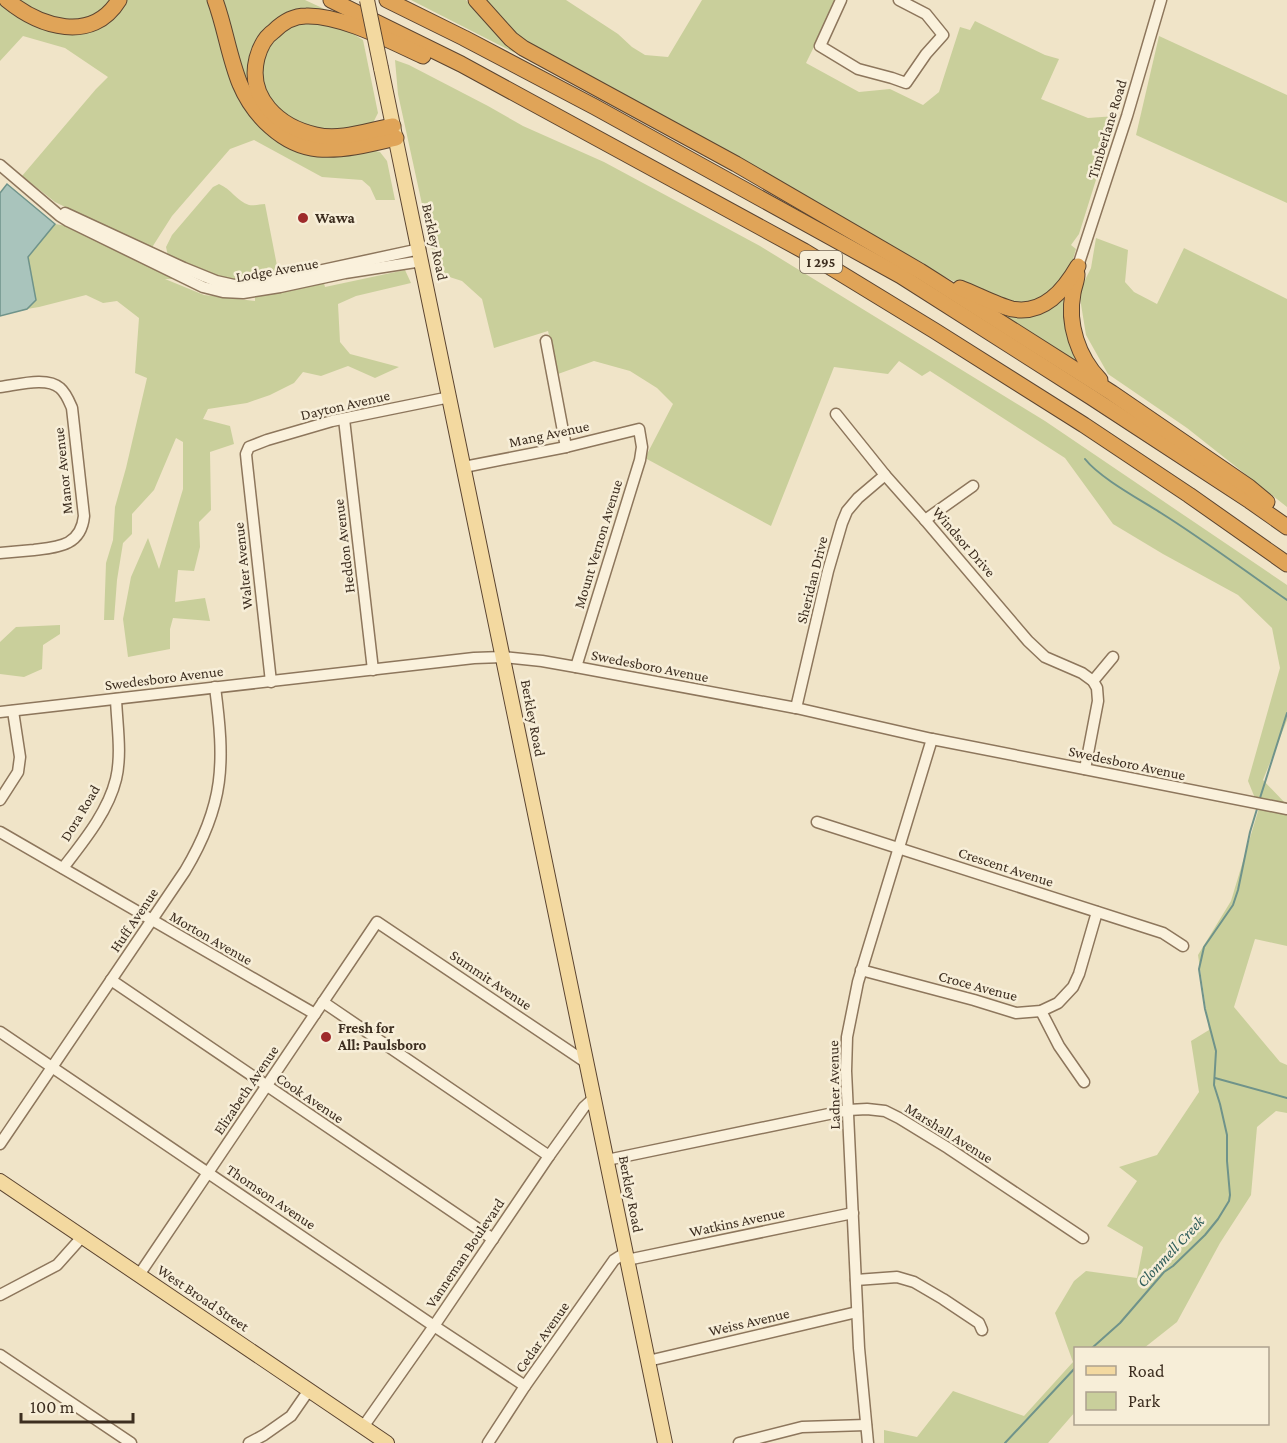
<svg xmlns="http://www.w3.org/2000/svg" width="1287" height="1443" font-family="'Crimson Pro',serif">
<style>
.green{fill:#c9cf9b}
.water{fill:#a9c4bc;stroke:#6f938a;stroke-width:1.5}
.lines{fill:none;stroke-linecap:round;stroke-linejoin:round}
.stream{stroke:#6f938a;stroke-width:2}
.minor-casing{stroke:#8d765c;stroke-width:13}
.major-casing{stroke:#5b4430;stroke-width:16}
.highway-casing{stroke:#5b4430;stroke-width:17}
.minor{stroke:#faf1dc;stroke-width:10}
.major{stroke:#f3d9a0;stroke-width:14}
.highway{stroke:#e0a458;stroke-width:15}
.major-bridge-casing{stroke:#5b4430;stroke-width:16;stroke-linecap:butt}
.major-bridge{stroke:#f3d9a0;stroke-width:14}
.poi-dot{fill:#9e2a2b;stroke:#f7eed8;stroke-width:2}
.labels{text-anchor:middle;stroke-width:5;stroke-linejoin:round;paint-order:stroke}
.shield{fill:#f7eed8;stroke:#756857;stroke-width:1.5}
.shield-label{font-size:14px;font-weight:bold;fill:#3d2e20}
.street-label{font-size:15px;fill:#3d2e20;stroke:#f7eed8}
.poi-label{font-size:15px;font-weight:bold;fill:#3d2e20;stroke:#f7eed8;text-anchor:start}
.water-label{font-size:16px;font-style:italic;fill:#2f5d5a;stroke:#f7eed8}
</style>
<rect width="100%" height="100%" fill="#f0e4c8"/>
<g class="green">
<polygon points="16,0 114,0 94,19 68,24 35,14"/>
<polygon points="124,0 210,0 236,94 252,117 265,132 286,147 308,154 371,150 380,152 387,161 395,200 376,200 370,187 362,180 322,177 254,140 230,149 172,216 151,249 55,202 22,176 96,89 108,77 65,48 23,36 0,61 0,2 82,32"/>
<polygon points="220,0 305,0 331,12 305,11 258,40 252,99"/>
<polygon points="411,0 466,0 486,20 515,53"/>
<polygon points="485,0 566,0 618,34 632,47 645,55 668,57 702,0 837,0 806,63 859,92 890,89 923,105 939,92 960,27 970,30 975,21 1045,55 1059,59 1041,99 1088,118 1116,116 1079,234 1071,245 1076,249 1069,273 1056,292 1028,304 1012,304 967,288 907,258 537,51 517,34"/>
<polygon points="315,20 339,25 363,40 378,113 373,123 355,129 324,132 298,126 278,110 262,92 259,72 263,52 275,34 291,23"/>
<polygon points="1159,36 1287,95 1287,203 1136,135"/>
<polygon points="395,60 409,65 488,106 523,126 604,162 760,246 1045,421 1287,585 1287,720 1263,780 1287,805 1287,946 1255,939 1234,1007 1280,1062 1287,1065 1287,1113 1276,1111 1257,1127 1251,1195 1220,1243 1177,1322 1144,1348 1076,1348 1075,1412 1048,1443 884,1443 884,1430 917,1437 953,1391 1024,1416 1073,1362 1055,1313 1074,1281 1086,1271 1137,1278 1143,1247 1107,1226 1137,1181 1119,1167 1157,1155 1199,1092 1191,1041 1209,1030 1198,955 1231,901 1259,808 1248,781 1280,668 1272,628 1238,595 1163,554 1113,524 1065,458 930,371 922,376 899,361 888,374 834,367 771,526 645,458 673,404 657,388 630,371 594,361 558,374 548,331 494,348 482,299 462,281 437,273 398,94"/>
<path d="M219 184C231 189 237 201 249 205 254 206 260 204 265 204L279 276 240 282 217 279 168 256 166 247 172 235 213 187Z"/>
<polygon points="55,224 67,226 178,279 165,279 204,295 255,301 255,296 324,283 325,287 405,270 411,283 356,296 338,304 340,342 350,354 399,367 375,378 348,366 321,376 303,372 294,383 270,395 247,403 208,409 203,419 230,426 234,444 210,452 211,510 199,522 200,547 194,571 178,570 175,602 205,598 210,621 173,618 170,629 170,649 128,657 123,619 131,577 148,538 159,569 183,489 183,442 176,438 154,490 132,514 132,534 123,543 117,580 114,620 104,620 106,563 113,540 115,507 126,468 147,378 135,373 139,318 117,301 103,303 86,295 39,307 27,309 36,300 28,257"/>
<polygon points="1096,238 1128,250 1125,282 1134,292 1157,304 1184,248 1287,299 1287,507 1187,428 1108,374 1086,335 1079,292 1091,268"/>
<polygon points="1067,294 1078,363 984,305 1039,313"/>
<polygon points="60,625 60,634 43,645 42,669 24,677 0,674 0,642 16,627"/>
</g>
<polygon class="water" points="7,184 55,224 28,257 36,300 27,309 0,316 0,193"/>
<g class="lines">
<g class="stream">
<path d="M1085 459C1100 478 1139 499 1161 513 1204 540 1245 571 1287 600"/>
<polyline points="1260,798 1287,713"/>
<polyline points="1215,1078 1287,1098"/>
<polyline points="1092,1348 1120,1323 1164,1272 1173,1266 1205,1235 1218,1219 1229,1201 1230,1195 1227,1161 1227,1135 1220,1104 1214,1085 1216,1051 1205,1009 1199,969 1204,947 1233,905 1238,890 1250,832 1257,809"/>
<polyline points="1005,1443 1076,1367"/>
</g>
<defs>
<g id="minor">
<polyline points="841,0 820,46 858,69 892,78 906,83 926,54 943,35 926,14 899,0"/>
<polyline points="0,165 60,216 68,221 203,287 223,292 243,293 280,287 345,273 422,261"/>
<polyline points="65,213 184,268 216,281 234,285 256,283 295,276 420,249"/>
<polyline points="1078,266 1127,116 1161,0"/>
<polyline points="546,341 566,447"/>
<path d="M0 387C17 385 47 376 60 388 66 393 69 401 72 408L84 516C81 546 58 547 34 550 23 551 11 552 0 553"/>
<polyline points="836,414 885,475 925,520 1028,641 1045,657 1082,673 1093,681 1097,688 1098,701 1085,769"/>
<polyline points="344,419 373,670"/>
<polyline points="464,467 566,447 639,429 642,447 640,460 576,667"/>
<polyline points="925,520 973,486"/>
<polyline points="1093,681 1113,657"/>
<polyline points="271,682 247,464 246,454 249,447 267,440 332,421 450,397"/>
<polyline points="796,708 828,571 842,523 847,511 858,498 885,475"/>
<polyline points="0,712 474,658 503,657 542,661 576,667 796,708 932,739 1287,809"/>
<polyline points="0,800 18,772 20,757 13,711"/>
<polyline points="817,822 1163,933 1183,946"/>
<polyline points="0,832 315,1014"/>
<path d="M63 868C83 842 108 812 116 779 122 754 117 725 116 699"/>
<polyline points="861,970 974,1000 1016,1013 1041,1011 1058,1003 1073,987 1079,974 1097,912"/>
<polyline points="111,980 493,1239"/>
<polyline points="323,1002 549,1156"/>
<polyline points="1041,1011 1059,1046 1084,1082"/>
<polyline points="0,1032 434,1326 525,1386"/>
<path d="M0 1144 185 871C225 804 225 763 215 687"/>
<polyline points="607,1160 848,1110 867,1109 885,1111 899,1118 948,1148 1083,1238"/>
<polyline points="627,1260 853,1213"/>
<polyline points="139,1275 377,922 587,1063"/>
<polyline points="856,1280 897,1277 914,1282 943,1299 979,1323 982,1330"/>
<polyline points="0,1295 57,1265 82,1237"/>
<polyline points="0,1355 131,1443"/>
<polyline points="648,1361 857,1312"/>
<polyline points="363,1427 434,1326 549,1156 584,1107 594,1098"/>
<polyline points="249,1443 264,1435 291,1416 309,1390"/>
<polyline points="488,1443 525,1386 614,1260 625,1253"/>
<polyline points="739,1443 802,1427 866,1425"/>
<polyline points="868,1443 859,1348 846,1071 847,1037 858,982 932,739"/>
</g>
<g id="major">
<polyline points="381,68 665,1443"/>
<polyline points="0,1181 387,1443"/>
</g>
<g id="highway">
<path d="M7 0C40 27 92 44 119 0"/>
<path d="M215 0C225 27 229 57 240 84 253 115 283 146 318 149 344 151 371 144 396 138"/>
<polyline points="331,0 461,64 804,251 935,331 1084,425 1189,495 1287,564"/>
<polyline points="387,0 464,38 595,107 901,276 1091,397 1250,501 1287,527"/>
<polyline points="476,0 511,39 523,48 736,164 920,271 1112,393 1249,487 1267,502"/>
<path d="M393 126C369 130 341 141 316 135 279 127 247 98 257 58 260 47 265 37 274 31 283 22 294 16 306 16 342 15 390 41 423 56"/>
<path d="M1077 274C1077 281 1074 286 1073 293 1067 324 1078 357 1100 380"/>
<path d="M960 288C976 294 996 305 1012 309 1044 315 1064 290 1078 266"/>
</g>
</defs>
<use href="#minor" class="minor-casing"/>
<use href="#major" class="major-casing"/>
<use href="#highway" class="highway-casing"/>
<use href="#minor" class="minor"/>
<use href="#major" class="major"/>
<use href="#highway" class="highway"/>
<defs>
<polyline id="major-bridge" points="367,0 381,68"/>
</defs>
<use href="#major-bridge" class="major-bridge-casing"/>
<use href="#major-bridge" class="major-bridge"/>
</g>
<g class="poi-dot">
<circle cx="303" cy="218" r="6"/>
<circle cx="326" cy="1037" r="6"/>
</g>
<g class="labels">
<rect class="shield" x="800" y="251" width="42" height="22" rx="4.5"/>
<g class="shield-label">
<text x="821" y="267">I 295</text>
</g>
<g class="street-label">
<text transform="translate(1107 129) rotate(-73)" y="5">Timberlane Road</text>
<text transform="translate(435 242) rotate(78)" y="5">Berkley Road</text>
<text transform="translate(277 270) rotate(-10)" y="5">Lodge Avenue</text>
<text transform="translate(345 405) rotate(-13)" y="5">Dayton Avenue</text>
<text transform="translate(549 434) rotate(-12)" y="5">Mang Avenue</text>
<text transform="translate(63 471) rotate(-96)" y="5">Manor Avenue</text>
<text transform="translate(964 542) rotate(49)" y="5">Windsor Drive</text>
<text transform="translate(598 544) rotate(-73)" y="5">Mount Vernon Avenue</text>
<text transform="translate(344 546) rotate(-97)" y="5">Heddon Avenue</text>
<text transform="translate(243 566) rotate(-96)" y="5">Walter Avenue</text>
<text transform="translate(812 580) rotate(-76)" y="5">Sheridan Drive</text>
<text transform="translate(650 666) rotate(11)" y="5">Swedesboro Avenue</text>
<text transform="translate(164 678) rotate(-7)" y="5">Swedesboro Avenue</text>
<text transform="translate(533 718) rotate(79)" y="5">Berkley Road</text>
<text transform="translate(1127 763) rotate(12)" y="5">Swedesboro Avenue</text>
<text transform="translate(80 813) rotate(-59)" y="5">Dora Road</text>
<text transform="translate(1006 867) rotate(18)" y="5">Crescent Avenue</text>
<text transform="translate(134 920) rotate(-56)" y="5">Huff Avenue</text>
<text transform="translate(211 938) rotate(30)" y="5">Morton Avenue</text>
<text transform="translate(491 980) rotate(34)" y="5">Summit Avenue</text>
<text transform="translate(978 986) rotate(15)" y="5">Croce Avenue</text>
<text transform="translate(834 1085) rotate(-91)" y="5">Ladner Avenue</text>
<text transform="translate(246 1090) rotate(-56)" y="5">Elizabeth Avenue</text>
<text transform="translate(310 1098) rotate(34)" y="5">Cook Avenue</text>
<text transform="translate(949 1133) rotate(32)" y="5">Marshall Avenue</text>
<text transform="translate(631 1194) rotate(79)" y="5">Berkley Road</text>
<text transform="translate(271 1197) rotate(34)" y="5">Thomson Avenue</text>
<text transform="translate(737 1222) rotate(-12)" y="5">Watkins Avenue</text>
<text transform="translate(465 1253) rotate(-56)" y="5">Vanneman Boulevard</text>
<text transform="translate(203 1298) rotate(34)" y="5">West Broad Street</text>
<text transform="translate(749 1322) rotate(-13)" y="5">Weiss Avenue</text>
<text transform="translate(542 1337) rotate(-55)" y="5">Cedar Avenue</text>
</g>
<g class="poi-label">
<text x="315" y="223">Wawa</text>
<text x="338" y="1033">Fresh for<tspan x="338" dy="17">All: Paulsboro</tspan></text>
</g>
<g class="water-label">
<text transform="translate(1170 1251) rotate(-47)" y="6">Clonmell Creek</text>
</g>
</g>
<rect x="1074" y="1347" width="195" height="78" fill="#f7eed8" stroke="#ada18e" stroke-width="1.5"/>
<rect x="1086" y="1366" width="30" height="9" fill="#f3d9a0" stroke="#ada18e" stroke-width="1.5"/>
<text x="1128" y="1377" font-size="18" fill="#3d2e20">Road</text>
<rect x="1086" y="1392" width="30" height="18" fill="#c9cf9b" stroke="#ada18e" stroke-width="1.5"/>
<text x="1128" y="1407" font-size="18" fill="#3d2e20">Park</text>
<path d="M21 1413v9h112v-9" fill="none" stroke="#3d2e20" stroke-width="3"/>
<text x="30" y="1413" font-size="18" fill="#3d2e20" stroke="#f7eed8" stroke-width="4.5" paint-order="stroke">100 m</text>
</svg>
